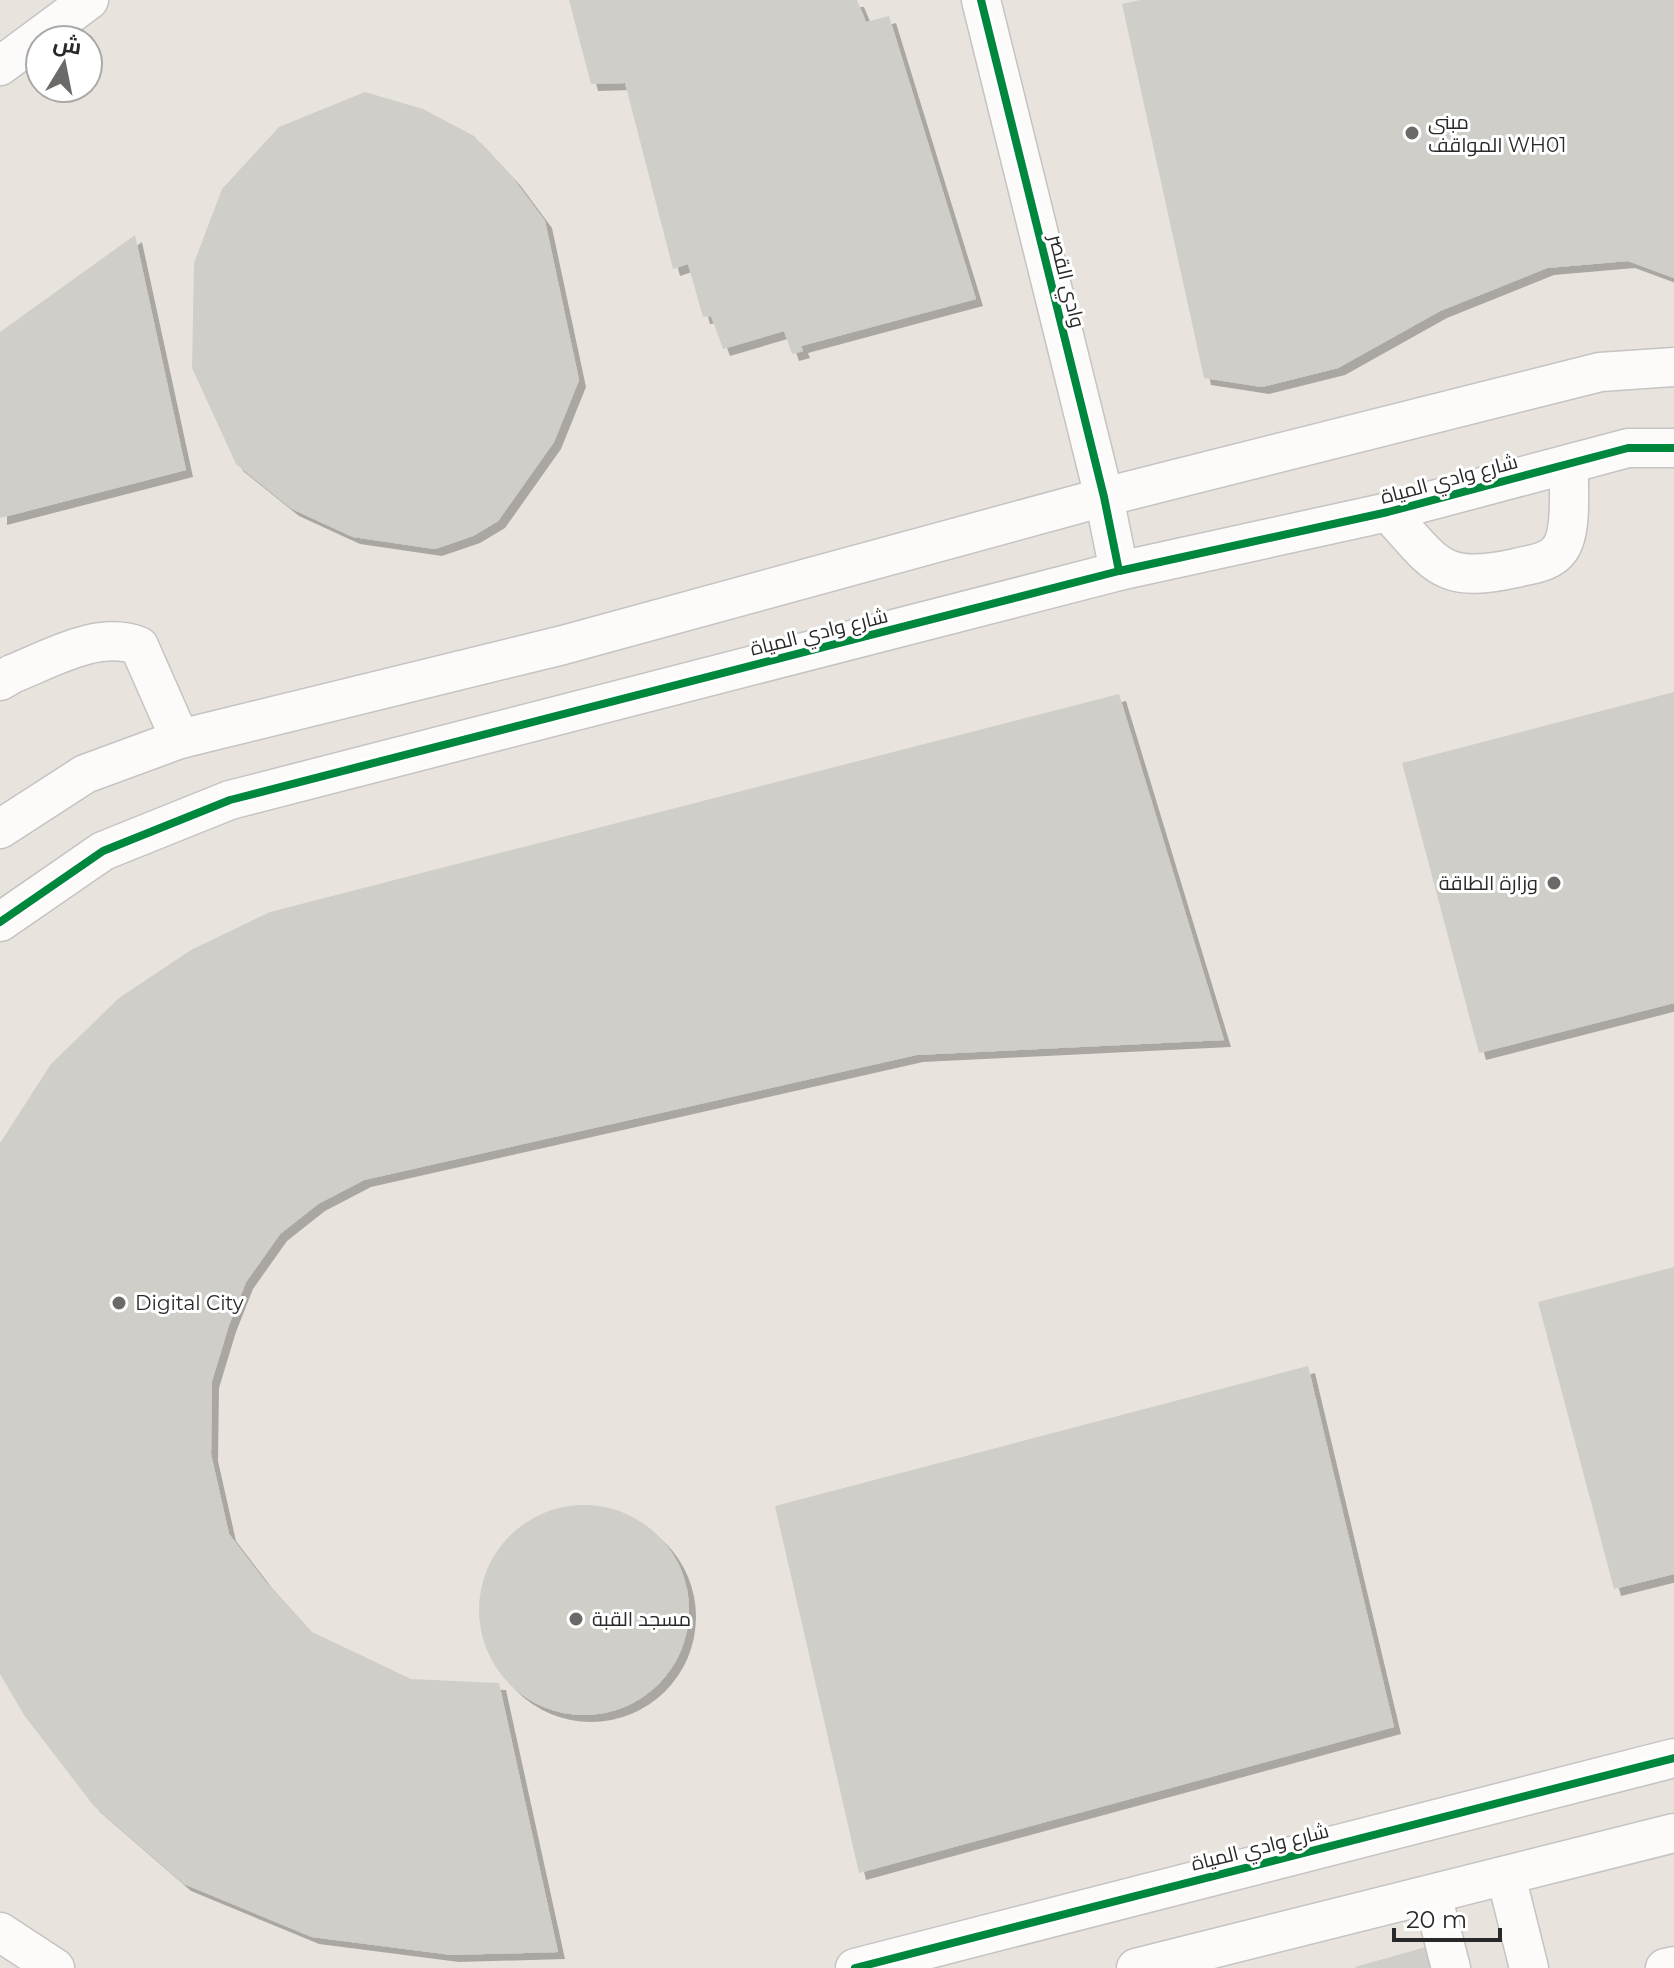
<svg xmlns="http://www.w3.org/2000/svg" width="1674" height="1968" font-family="Montserrat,Cairo,sans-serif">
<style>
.building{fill:#d0cec9;filter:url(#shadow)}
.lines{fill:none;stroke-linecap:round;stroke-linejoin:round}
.minor-casing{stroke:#c5c3c3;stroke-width:41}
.minor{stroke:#fcfbfa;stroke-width:38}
.cycleway-casing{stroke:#fff;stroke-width:13}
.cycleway{stroke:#00873e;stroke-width:8}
.poi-dot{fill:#6c6a68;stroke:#fff;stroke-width:3}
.labels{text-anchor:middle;stroke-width:6;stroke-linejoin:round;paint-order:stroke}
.poi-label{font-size:20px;fill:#292929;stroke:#fff;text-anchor:start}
.street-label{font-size:20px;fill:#292929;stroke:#fff}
</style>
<defs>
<filter id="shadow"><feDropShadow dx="7" dy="7" stdDeviation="0" flood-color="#0004"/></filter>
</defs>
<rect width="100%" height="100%" fill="#e8e4dd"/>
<g class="building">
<polygon points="569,0 857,0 866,22 889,16 976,299 801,346 803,351 792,354 784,331 723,349 711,316 703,317 688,264 673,269 625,83 591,84"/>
<polygon points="1140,0 1674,0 1674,278 1628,261 1547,268 1440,311 1338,368 1262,387 1204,378 1122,4"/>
<polygon points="365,92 423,109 474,136 513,178 545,221 579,380 554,442 498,521 473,536 435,549 353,537 292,509 236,464 192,368 194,263 222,189 279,127"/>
<polygon points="135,235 186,470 0,518 0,332"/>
<polygon points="1674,692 1674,1003 1479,1053 1402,763"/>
<polygon points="1119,694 1224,1040 916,1055 364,1180 318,1204 280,1234 246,1282 229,1325 212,1381 211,1454 229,1534 265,1581 310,1631 411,1679 499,1683 558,1952 452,1955 312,1937 184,1884 93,1805 24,1715 0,1674 0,1143 51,1064 119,998 191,950 270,912"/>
<polygon points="1674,1267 1674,1574 1614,1589 1538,1302"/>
<polygon points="1308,1366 1394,1727 859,1873 775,1506"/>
<circle cx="584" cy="1610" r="105"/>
<polygon points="1426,1947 1433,1968 1355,1968 1355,1967"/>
</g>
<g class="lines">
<defs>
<g id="minor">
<polyline points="981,0 1104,497 1119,571"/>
<polyline points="0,66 89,0"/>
<path d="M1388 512C1436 564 1440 585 1516 568 1532 564 1550 563 1560 549 1573 531 1568 487 1569 464"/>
<path d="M0 681 12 674C50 659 98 630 139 646L180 739"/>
<polyline points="0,829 85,774 180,739 563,645 1104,497 1600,372 1674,367"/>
<polyline points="0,922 103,851 230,800 1119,571 1388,512 1628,448 1674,448"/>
<polyline points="1506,1876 1529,1968"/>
<polyline points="1432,1895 1451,1968"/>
<polyline points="0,1932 55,1968"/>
<polyline points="855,1968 1674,1758"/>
<polyline points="1136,1968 1674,1833"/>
<polyline points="1665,1968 1674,1966"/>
</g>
</defs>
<use href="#minor" class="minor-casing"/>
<use href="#minor" class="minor"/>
<defs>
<g id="cycleway">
<polyline points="981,0 1104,497 1119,571"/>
<polyline points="0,922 103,851 230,800 1119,571 1388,512 1628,448 1674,448"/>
<polyline points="855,1968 1674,1758"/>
</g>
</defs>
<use href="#cycleway" class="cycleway-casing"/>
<use href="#cycleway" class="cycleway"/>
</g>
<g class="poi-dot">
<circle cx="1412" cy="133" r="8"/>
<circle cx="1554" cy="883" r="8"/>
<circle cx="119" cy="1303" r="8"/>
<circle cx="576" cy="1619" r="8"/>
</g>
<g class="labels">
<g class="poi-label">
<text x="1428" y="129">مبنى<tspan x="1428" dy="23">المواقف WH01</tspan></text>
<text x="1538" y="890" text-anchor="end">وزارة الطاقة</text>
<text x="135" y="1310">Digital City</text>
<text x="592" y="1626">مسجد القبة</text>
</g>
<g class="street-label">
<text transform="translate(1067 281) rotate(76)" y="7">وادي القصر</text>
<text transform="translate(1449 479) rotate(-15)" y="7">شارع وادي المياة</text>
<text transform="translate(819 632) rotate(-14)" y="7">شارع وادي المياة</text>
<text transform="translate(1260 1847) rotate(-14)" y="7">شارع وادي المياة</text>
</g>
</g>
<g transform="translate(64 64) rotate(10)"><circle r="38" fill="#ffffff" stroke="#a9a9a9" stroke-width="2"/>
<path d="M0-6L14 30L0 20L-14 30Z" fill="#6c6a68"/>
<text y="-12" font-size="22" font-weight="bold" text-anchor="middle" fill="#292929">ش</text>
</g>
<path d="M1394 1928v12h106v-12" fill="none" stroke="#292929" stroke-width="4"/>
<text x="1406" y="1928" font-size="24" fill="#292929" stroke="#ffffff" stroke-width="6" paint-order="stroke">20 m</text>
</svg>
